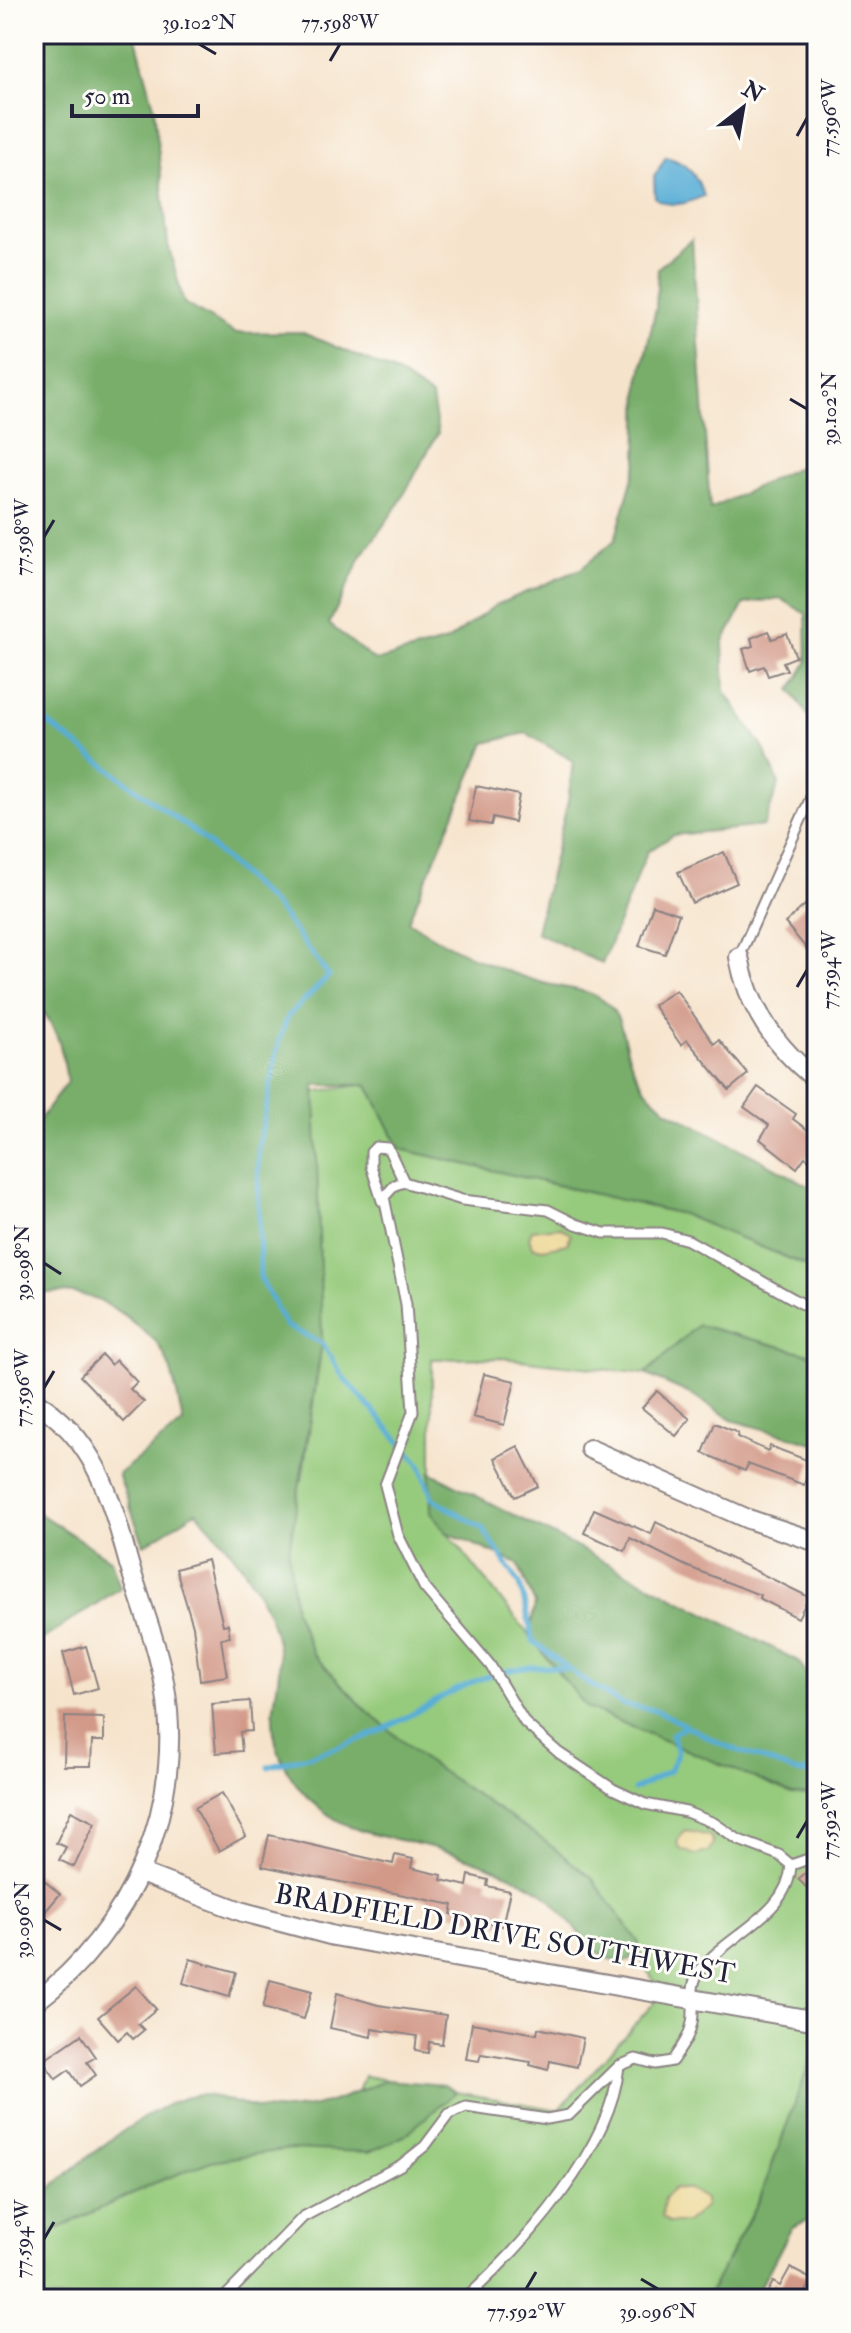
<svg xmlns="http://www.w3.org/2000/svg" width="851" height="2333" font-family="'IM FELL Double Pica',serif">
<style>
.green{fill:#96ca7b;stroke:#5c765b;stroke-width:2}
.forest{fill:#78ae6b;stroke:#4d6853;stroke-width:2}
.sand{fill:#eeda9e;stroke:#887e6c;stroke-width:2}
.water{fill:#59aed6;stroke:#3e6888;stroke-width:2}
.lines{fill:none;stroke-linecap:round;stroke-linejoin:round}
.stream{stroke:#59aed6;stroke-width:5}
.building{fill:#d29988}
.lane-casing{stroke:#8c8283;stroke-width:13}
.street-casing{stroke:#8c8283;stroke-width:22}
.lane{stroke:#fff;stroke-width:9}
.street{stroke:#fff;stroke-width:18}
.ticks{fill:none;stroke:#22223b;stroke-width:3}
.labels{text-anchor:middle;stroke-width:6;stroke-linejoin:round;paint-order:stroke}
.street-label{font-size:28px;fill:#22223b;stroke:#fdfcf7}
.neatline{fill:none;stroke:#22223b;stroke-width:3}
.ticks-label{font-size:20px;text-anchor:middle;fill:#22223b}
</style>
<rect width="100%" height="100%" fill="#fdfcf7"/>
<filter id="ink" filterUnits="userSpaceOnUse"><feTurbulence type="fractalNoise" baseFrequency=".0125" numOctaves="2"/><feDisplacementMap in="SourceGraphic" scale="16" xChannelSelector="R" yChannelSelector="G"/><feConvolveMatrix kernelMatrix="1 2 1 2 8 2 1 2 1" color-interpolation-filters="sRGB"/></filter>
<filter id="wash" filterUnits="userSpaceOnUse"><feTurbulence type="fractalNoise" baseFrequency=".006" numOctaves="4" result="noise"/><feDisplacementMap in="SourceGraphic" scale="32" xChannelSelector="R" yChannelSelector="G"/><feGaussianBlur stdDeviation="1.8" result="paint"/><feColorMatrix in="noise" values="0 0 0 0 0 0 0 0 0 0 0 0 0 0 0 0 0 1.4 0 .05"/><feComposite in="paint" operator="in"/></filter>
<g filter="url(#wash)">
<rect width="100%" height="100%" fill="#f6e3cb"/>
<polygon class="green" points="368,1084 400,1149 682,1214 817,1270 817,1356 698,1325 645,1374 502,1358 432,1359 432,1513 587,1708 792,1794 817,1795 817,2043 760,2198 710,2293 654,2299 34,2299 34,2232 212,2151 345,2126 364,2076 559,2110 661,1995 618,1914 549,1850 453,1810 292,1654 260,1518 302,1480 322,1343 311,1092"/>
<g class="forest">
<path d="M34 34H135L154 107 168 244 184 303 235 333 301 332 399 374 432 397 438 433 398 505 361 557 329 624 375 661 447 641 496 605 581 569 615 540 637 463 639 382 656 308 658 268 692 239 710 509 817 458V729L791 690 807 663 806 614 780 598 744 604 723 643 725 691 764 749 779 783 764 826 674 835 647 852 602 964 536 932 568 801 573 761 526 733 485 743 408 921C450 949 492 968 540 982 562 989 586 987 604 1001 626 1018 622 1045 633 1067 641 1085 652 1097 667 1110L817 1190V1270L682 1214 400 1149 368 1085H315L322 1343 289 1552 295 1611 313 1654 364 1708 423 1759 542 1839 592 1878 639 1943 630 1960C594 1972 568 1909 540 1891 509 1872 474 1859 439 1849 397 1837 356 1838 321 1809 293 1787 272 1754 273 1716 275 1686 284 1672 276 1638 264 1589 230 1547 196 1512L144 1545 118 1474 183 1423C178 1398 173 1367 159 1346 155 1339 147 1334 141 1329 109 1300 77 1286 34 1295V1127L67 1082C63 1050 57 1024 34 1001Z"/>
<polygon points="698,1325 817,1356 817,1444 735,1421 688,1393 645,1374"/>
<polygon points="430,1472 798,1661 817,1689 817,1795 792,1794 587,1708 529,1635 535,1604 518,1564 446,1532 431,1513"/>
<polygon points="34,1510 111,1560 120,1588 34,1645"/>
<polygon points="814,2051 817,2052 817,2216 792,2227 754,2299 654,2299 710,2292 760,2198"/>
<path d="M386 2080 444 2085 456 2092 404 2136 369 2152 290 2149 211 2161 152 2184 34 2240V2204C63 2174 161 2094 202 2095 223 2096 242 2107 262 2109 306 2115 347 2097 386 2080Z"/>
</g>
<g class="sand">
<polygon points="560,1227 571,1235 567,1244 543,1249 533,1247 529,1238 532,1230"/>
<polygon points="684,1830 710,1836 713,1843 708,1852 695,1855 680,1849 677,1842"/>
<polygon points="674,2188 689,2189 705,2199 705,2207 686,2223 669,2223 662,2217 664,2198"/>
</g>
<path class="water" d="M666 157C688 163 697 176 704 196 688 202 674 210 655 198L654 177Z"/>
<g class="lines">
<g class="stream">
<polyline points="34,713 201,837 277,908 329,976 288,1016 279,1041 258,1149 260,1277 286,1326 322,1343 343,1377 420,1464 432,1498 482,1528 520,1584 533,1641 583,1680 624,1705 656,1710 723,1745 797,1772 817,1775"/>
<path d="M268 1767C302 1757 340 1749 373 1734 438 1705 488 1656 566 1669"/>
<polyline points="634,1790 669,1771 678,1752 671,1735 684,1727"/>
</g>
</g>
<g id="blocks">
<g class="building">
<polygon points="768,631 772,639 787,634 796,657 783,662 787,670 768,676 764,666 750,671 743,649 753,646 751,638"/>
<polygon points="476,786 519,795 514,822 493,817 491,825 469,821"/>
<polygon points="724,852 737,883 692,903 678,872"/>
<polygon points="653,905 679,914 665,954 639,946"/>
<polygon points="805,905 817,919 817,961 785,923"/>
<polygon points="676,990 714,1044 719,1040 748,1074 729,1090 687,1040 681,1045 653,1005"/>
<polygon points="758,1087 796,1114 793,1119 817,1137 817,1166 805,1157 797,1168 760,1139 769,1125 744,1107"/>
<polygon points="102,1355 111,1365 116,1360 137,1382 130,1389 144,1402 124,1422 80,1376"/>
<polygon points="484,1374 515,1381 504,1425 473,1417"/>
<polygon points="657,1391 690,1419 676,1436 642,1408"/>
<polygon points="715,1423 738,1433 737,1437 768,1451 770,1446 812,1462 804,1485 748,1464 745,1471 703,1453"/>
<polygon points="518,1446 538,1486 515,1497 495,1458"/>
<polygon points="594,1509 651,1534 656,1522 809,1597 798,1618 759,1598 760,1595 686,1566 630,1538 625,1551 584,1533"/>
<polygon points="207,1560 223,1625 228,1624 230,1637 221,1639 227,1676 200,1680 193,1626 176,1569"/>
<polygon points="86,1646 98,1688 74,1695 63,1653"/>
<polygon points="250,1701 252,1731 240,1732 242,1751 216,1753 212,1704"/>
<polygon points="65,1717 104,1718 104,1741 92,1741 91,1766 64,1766"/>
<polygon points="222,1793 246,1836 219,1851 195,1808"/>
<polygon points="71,1811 95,1823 74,1867 59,1860 66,1847 56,1843"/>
<polygon points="269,1835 393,1864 395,1855 413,1859 411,1868 442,1875 441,1880 467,1886 469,1875 488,1880 487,1886 510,1891 502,1926 451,1914 453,1905 262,1866"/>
<polygon points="817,1864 817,1898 798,1879"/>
<polygon points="34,1872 60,1894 34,1925"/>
<polygon points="190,1959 236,1972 229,1997 183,1983"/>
<polygon points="270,1980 312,1991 304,2019 263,2008"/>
<polygon points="136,1986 156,2009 138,2024 144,2030 133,2039 127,2032 118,2040 98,2017"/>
<polygon points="337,1993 378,2005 446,2015 442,2044 429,2042 428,2053 415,2051 417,2036 372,2029 371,2037 330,2028"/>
<polygon points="472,2023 537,2034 538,2028 583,2038 577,2067 550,2061 548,2070 530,2065 531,2062 481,2054 479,2061 466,2059"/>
<polygon points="81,2035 96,2057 87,2062 96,2075 80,2086 69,2070 56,2079 43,2061"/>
<polygon points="790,2268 811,2279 803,2299 772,2299 766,2295 773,2282 780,2286"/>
</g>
</g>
</g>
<g filter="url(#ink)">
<use href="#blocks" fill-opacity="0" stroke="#8c8283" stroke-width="2"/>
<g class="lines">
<defs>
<g id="lane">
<polyline points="739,957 817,784"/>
<polyline points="382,1201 371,1166 371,1152 376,1147 388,1148 404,1182"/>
<polyline points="791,1865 817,1856"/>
<path d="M223 2299 303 2217 401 2165 425 2146 449 2114 466 2107 547 2119 569 2115 619 2066 636 2059 655 2064 672 2061C681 2048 689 2038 692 2023 696 2003 687 1987 701 1969 728 1934 789 1914 791 1865L779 1855 739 1840 714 1823 686 1812 645 1804 613 1789 559 1753 525 1723 490 1665 424 1587 398 1535 385 1485 413 1412 406 1304 384 1197 395 1185 404 1182 462 1200 548 1210 576 1224 604 1233H662L688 1240 817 1312"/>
<path d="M465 2299C525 2244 611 2149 619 2066"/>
</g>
<g id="street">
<path d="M739 957C748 1008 776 1048 817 1080"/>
<path d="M34 1401C96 1438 111 1499 129 1564 141 1604 158 1646 165 1687 185 1808 131 1931 34 2003"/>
<polyline points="590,1449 748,1519 817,1542"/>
<polyline points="141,1873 243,1912 334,1936 817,2021"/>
</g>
</defs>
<use href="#lane" class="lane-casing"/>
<use href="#street" class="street-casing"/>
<use href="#lane" class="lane"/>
<use href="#street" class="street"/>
</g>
</g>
<path class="ticks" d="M199 44 216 54M330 61 340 44M797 136 807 118M790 399 807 409M44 537 54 520M797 987 807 970M44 1263 61 1274M44 1388 54 1371M797 1838 807 1821M44 1920 61 1930M44 2239 54 2222M641 2279 658 2289M526 2289 536 2272"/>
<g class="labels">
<g class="street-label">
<text transform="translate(505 1933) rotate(10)" y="10">BRADFIELD DRIVE SOUTHWEST</text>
</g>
</g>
<rect width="851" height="2333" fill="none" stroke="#fdfcf7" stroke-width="88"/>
<g transform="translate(743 108) rotate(31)" stroke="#fdfcf7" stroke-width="6" paint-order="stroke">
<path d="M0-6L14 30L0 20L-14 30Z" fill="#22223b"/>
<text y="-12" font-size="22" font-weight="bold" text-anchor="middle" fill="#22223b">N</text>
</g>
<path d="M72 104v12h126v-12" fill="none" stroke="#22223b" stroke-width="4"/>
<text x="84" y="104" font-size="24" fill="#22223b" stroke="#fdfcf7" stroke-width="6" paint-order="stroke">50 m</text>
<rect x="44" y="44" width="763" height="2245" class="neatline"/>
<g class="ticks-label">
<text x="199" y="29">39.102°N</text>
<text x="340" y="29">77.598°W</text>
<text transform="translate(829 118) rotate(-90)" y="7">77.596°W</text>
<text transform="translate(829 409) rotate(-90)" y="7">39.102°N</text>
<text transform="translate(22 537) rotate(-90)" y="7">77.598°W</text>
<text transform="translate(829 970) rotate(-90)" y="7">77.594°W</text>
<text transform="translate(22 1263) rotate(-90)" y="7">39.098°N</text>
<text transform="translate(22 1388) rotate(-90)" y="7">77.596°W</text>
<text transform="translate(829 1821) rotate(-90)" y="7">77.592°W</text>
<text transform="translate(22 1920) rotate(-90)" y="7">39.096°N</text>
<text transform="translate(22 2239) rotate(-90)" y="7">77.594°W</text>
<text x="526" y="2318">77.592°W</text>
<text x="658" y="2318">39.096°N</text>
</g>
</svg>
